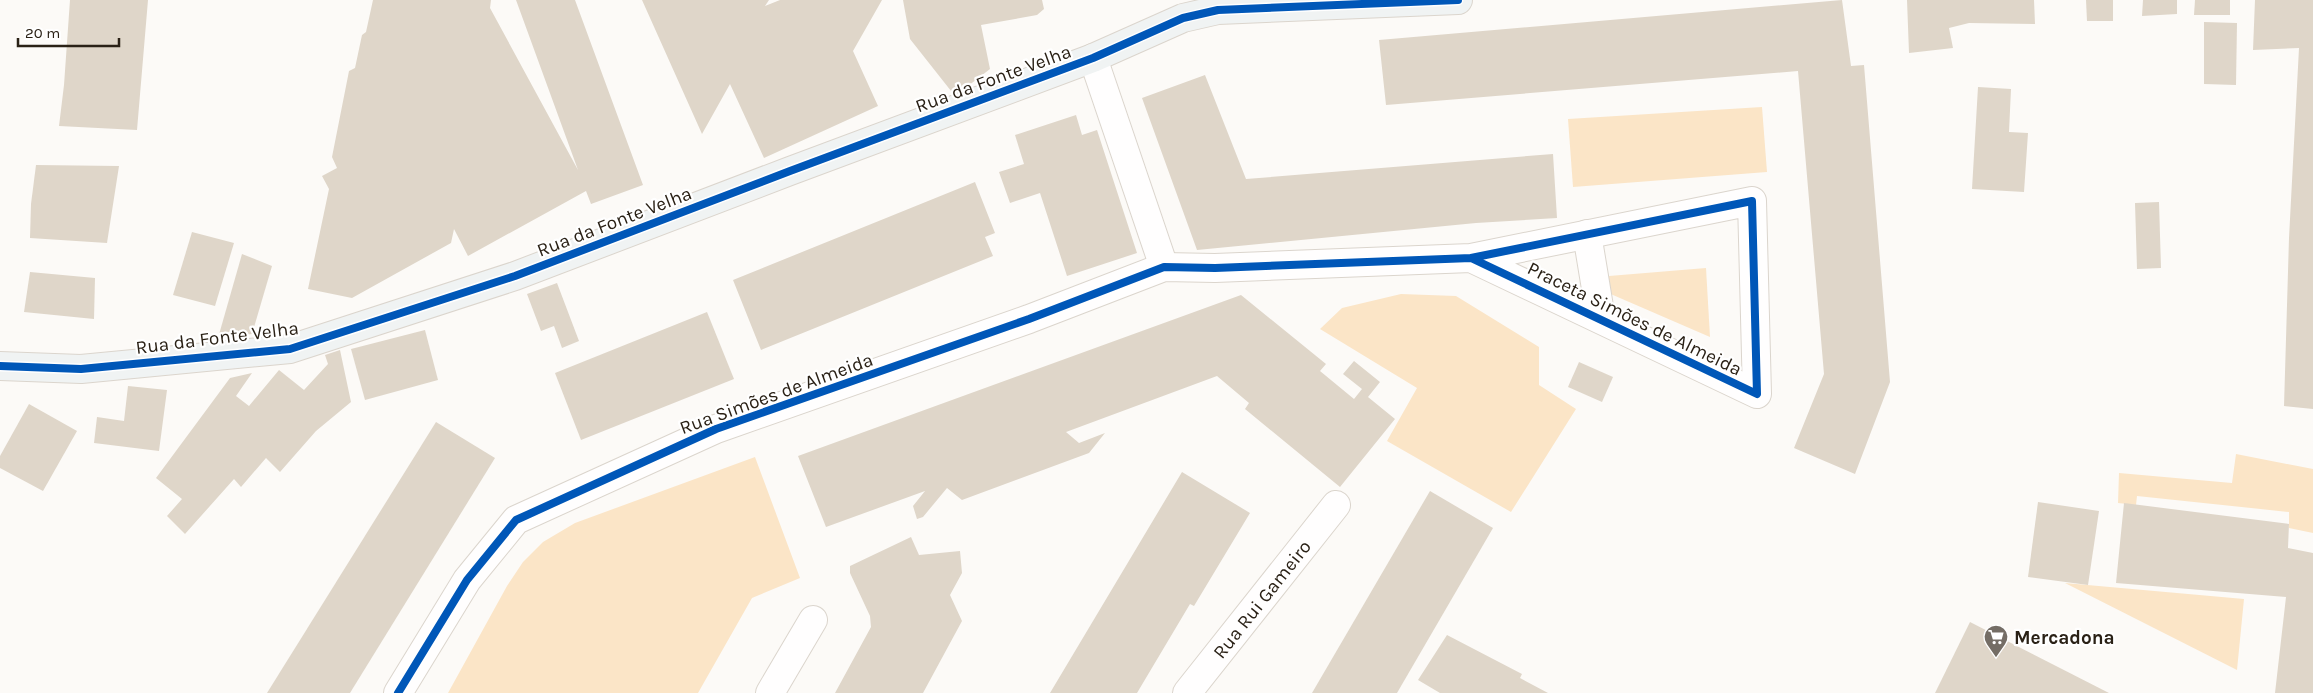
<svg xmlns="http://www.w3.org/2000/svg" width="2313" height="693" font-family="Karla,sans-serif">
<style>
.green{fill:#fbe5c7}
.building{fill:#dfd6c9}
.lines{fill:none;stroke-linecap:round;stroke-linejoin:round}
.street-casing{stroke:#dbd5cd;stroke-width:30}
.secondary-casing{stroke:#dbd5cd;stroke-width:30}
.street{stroke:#fffefe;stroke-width:28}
.secondary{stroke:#f0f3f3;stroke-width:28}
.cycleway-casing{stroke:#fff;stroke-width:11}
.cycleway{stroke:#0057b8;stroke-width:8}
.labels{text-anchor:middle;stroke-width:4.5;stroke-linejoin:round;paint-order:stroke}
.street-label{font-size:19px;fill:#2a2116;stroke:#fff}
.poi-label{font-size:19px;font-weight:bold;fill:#2a2116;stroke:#fff;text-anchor:start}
</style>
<rect width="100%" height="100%" fill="#fcfaf7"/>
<g class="green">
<polygon points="1762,107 1767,172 1573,187 1568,119"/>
<polygon points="1706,268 1710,337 1606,292 1609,276"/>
<polygon points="1401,294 1456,296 1539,347 1539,385 1576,409 1511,512 1387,441 1417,388 1320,329 1342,308"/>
<polygon points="2236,454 2313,469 2313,533 2289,528 2289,512 2137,496 2136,505 2118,503 2119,473 2232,483"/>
<polygon points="755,457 800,578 752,598 698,693 448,693 507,586 523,562 543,542 575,523"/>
<polygon points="2065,583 2244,599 2237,670"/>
</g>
<g class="building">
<polygon points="70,0 148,0 137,130 59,126 64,85"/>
<polygon points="373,0 491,0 490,8 578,170 516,0 575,0 643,185 591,204 586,191 468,256 454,229 451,243 352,298 308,289 329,189 322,176 337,168 332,157 349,71 355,68 362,35 366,32"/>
<polygon points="642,0 769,0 765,6 780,0 882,0 853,51 878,106 764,158 730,84 702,134"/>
<polygon points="903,0 1042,0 1044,9 1037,15 981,25 990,69 955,96 910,39"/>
<polygon points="1842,0 1851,66 1864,65 1890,382 1855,474 1794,448 1824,374 1798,71 1386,105 1379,40"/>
<polygon points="1907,0 2034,0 2035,24 1969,23 1949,28 1953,48 1909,53"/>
<polygon points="2086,0 2113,0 2113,21 2087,21"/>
<polygon points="2143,0 2177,0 2177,14 2142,16"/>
<polygon points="2195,0 2230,0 2230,15 2194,15"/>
<polygon points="2255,0 2313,0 2313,409 2284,406 2289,238 2299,48 2253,50"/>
<polygon points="2204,22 2237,23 2236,85 2204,84"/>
<polygon points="1205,75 1246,179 1553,154 1557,218 1476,223 1197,250 1142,98"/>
<polygon points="1978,87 2011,89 2009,132 2028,133 2024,192 1972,189"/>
<polygon points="1076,115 1082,135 1097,130 1137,253 1067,276 1040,193 1010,203 999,172 1024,164 1015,135"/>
<polygon points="36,165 119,166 107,243 30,238 31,204"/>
<polygon points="975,182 995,233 985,237 993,256 761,350 733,280"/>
<polygon points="2159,202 2161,268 2137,269 2135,203"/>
<polygon points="192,232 234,243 215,306 173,295"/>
<polygon points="242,254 272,266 252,334 218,338"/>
<polygon points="30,272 95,278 94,319 24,312"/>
<polygon points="557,283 579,341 562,348 554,326 541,331 527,294"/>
<polygon points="1241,295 1326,364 1320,371 1354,399 1362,389 1343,374 1354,361 1380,382 1368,397 1395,419 1340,487 1245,409 1249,403 1217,376 1066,432 1079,443 1105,433 1089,453 962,500 947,488 923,517 917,519 913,506 925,491 826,527 798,456"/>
<polygon points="707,312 734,379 581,440 555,373"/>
<polygon points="425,330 438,380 365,400 351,349"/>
<polygon points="340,350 351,402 316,431 280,472 266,458 241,487 234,479 185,534 167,516 182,499 156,478 230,378 252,373 236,396 249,406 279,370 304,390 328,364 325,355"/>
<polygon points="1579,362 1613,377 1602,402 1568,387"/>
<polygon points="128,386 167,390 159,451 94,443 97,417 124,421"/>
<polygon points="29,404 77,431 43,491 0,468 0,456"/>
<polygon points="436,422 495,458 350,693 267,693"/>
<polygon points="1182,472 1250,513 1194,606 1190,604 1137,693 1050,693"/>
<polygon points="1430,491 1493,528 1397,693 1312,693"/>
<polygon points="2038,502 2099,511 2088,585 2028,577"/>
<polygon points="2124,503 2289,524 2288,548 2313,553 2313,693 2275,693 2286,597 2116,583"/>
<polygon points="911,537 919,555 960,551 962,573 950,595 962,621 923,693 835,693 871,627 870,616 850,573 850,566"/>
<polygon points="1970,622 2109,693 1935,693"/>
<polygon points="1447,635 1522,674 1520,678 1548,693 1440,693 1418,680"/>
</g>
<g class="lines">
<defs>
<g id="street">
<polyline points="1093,58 1164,267"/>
<polyline points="1587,234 1601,319"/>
<polyline points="398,693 467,580 516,520 716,429 1029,319 1164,267 1215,268 1471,258 1757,394 1752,201 1471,258"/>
<polyline points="770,693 813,620"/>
<path id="s1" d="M1187 693 1336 505"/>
</g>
<polyline id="secondary" points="0,366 81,369 290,349 515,276 790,171 1093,58 1183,18 1218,10 1458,0"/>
</defs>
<use href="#street" class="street-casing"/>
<use href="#secondary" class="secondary-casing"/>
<use href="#street" class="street"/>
<use href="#secondary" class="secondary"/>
<defs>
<g id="cycleway">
<polyline points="0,366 81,369 290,349 515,276 790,171 1093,58 1183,18 1218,10 1458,0"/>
<polyline points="398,693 467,580 516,520 716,429 1029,319 1164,267 1215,268 1471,258 1757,394 1752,201 1471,258"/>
</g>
</defs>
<use href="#cycleway" class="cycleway-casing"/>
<use href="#cycleway" class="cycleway"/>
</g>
<defs>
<symbol id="supermarket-pin" viewBox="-11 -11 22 30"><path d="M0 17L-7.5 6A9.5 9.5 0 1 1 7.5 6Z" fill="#746d65" stroke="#fff"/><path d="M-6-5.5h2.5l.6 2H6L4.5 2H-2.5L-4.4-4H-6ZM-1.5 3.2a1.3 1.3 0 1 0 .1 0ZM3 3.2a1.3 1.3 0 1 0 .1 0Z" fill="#fff"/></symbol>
</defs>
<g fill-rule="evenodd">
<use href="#supermarket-pin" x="1982" y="623" width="28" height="38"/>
</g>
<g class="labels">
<g class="street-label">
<text transform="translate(993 78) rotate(-20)" y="7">Rua da Fonte Velha</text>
<text transform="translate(614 221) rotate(-21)" y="7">Rua da Fonte Velha</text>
<text transform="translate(1635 318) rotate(26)" y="7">Praceta Simões de Almeida</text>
<text transform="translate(217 337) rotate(-7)" y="7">Rua da Fonte Velha</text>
<text transform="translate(776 393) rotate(-20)" y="7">Rua Simões de Almeida</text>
<text dy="7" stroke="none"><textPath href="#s1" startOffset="120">Rua Rui Gameiro</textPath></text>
</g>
<g class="poi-label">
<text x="2014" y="644">Mercadona</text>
</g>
</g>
<path d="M18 38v8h101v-8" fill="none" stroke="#2a2116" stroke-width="2.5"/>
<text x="25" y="38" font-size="15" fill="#2a2116" stroke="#ffffff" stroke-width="4" paint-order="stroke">20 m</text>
</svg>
